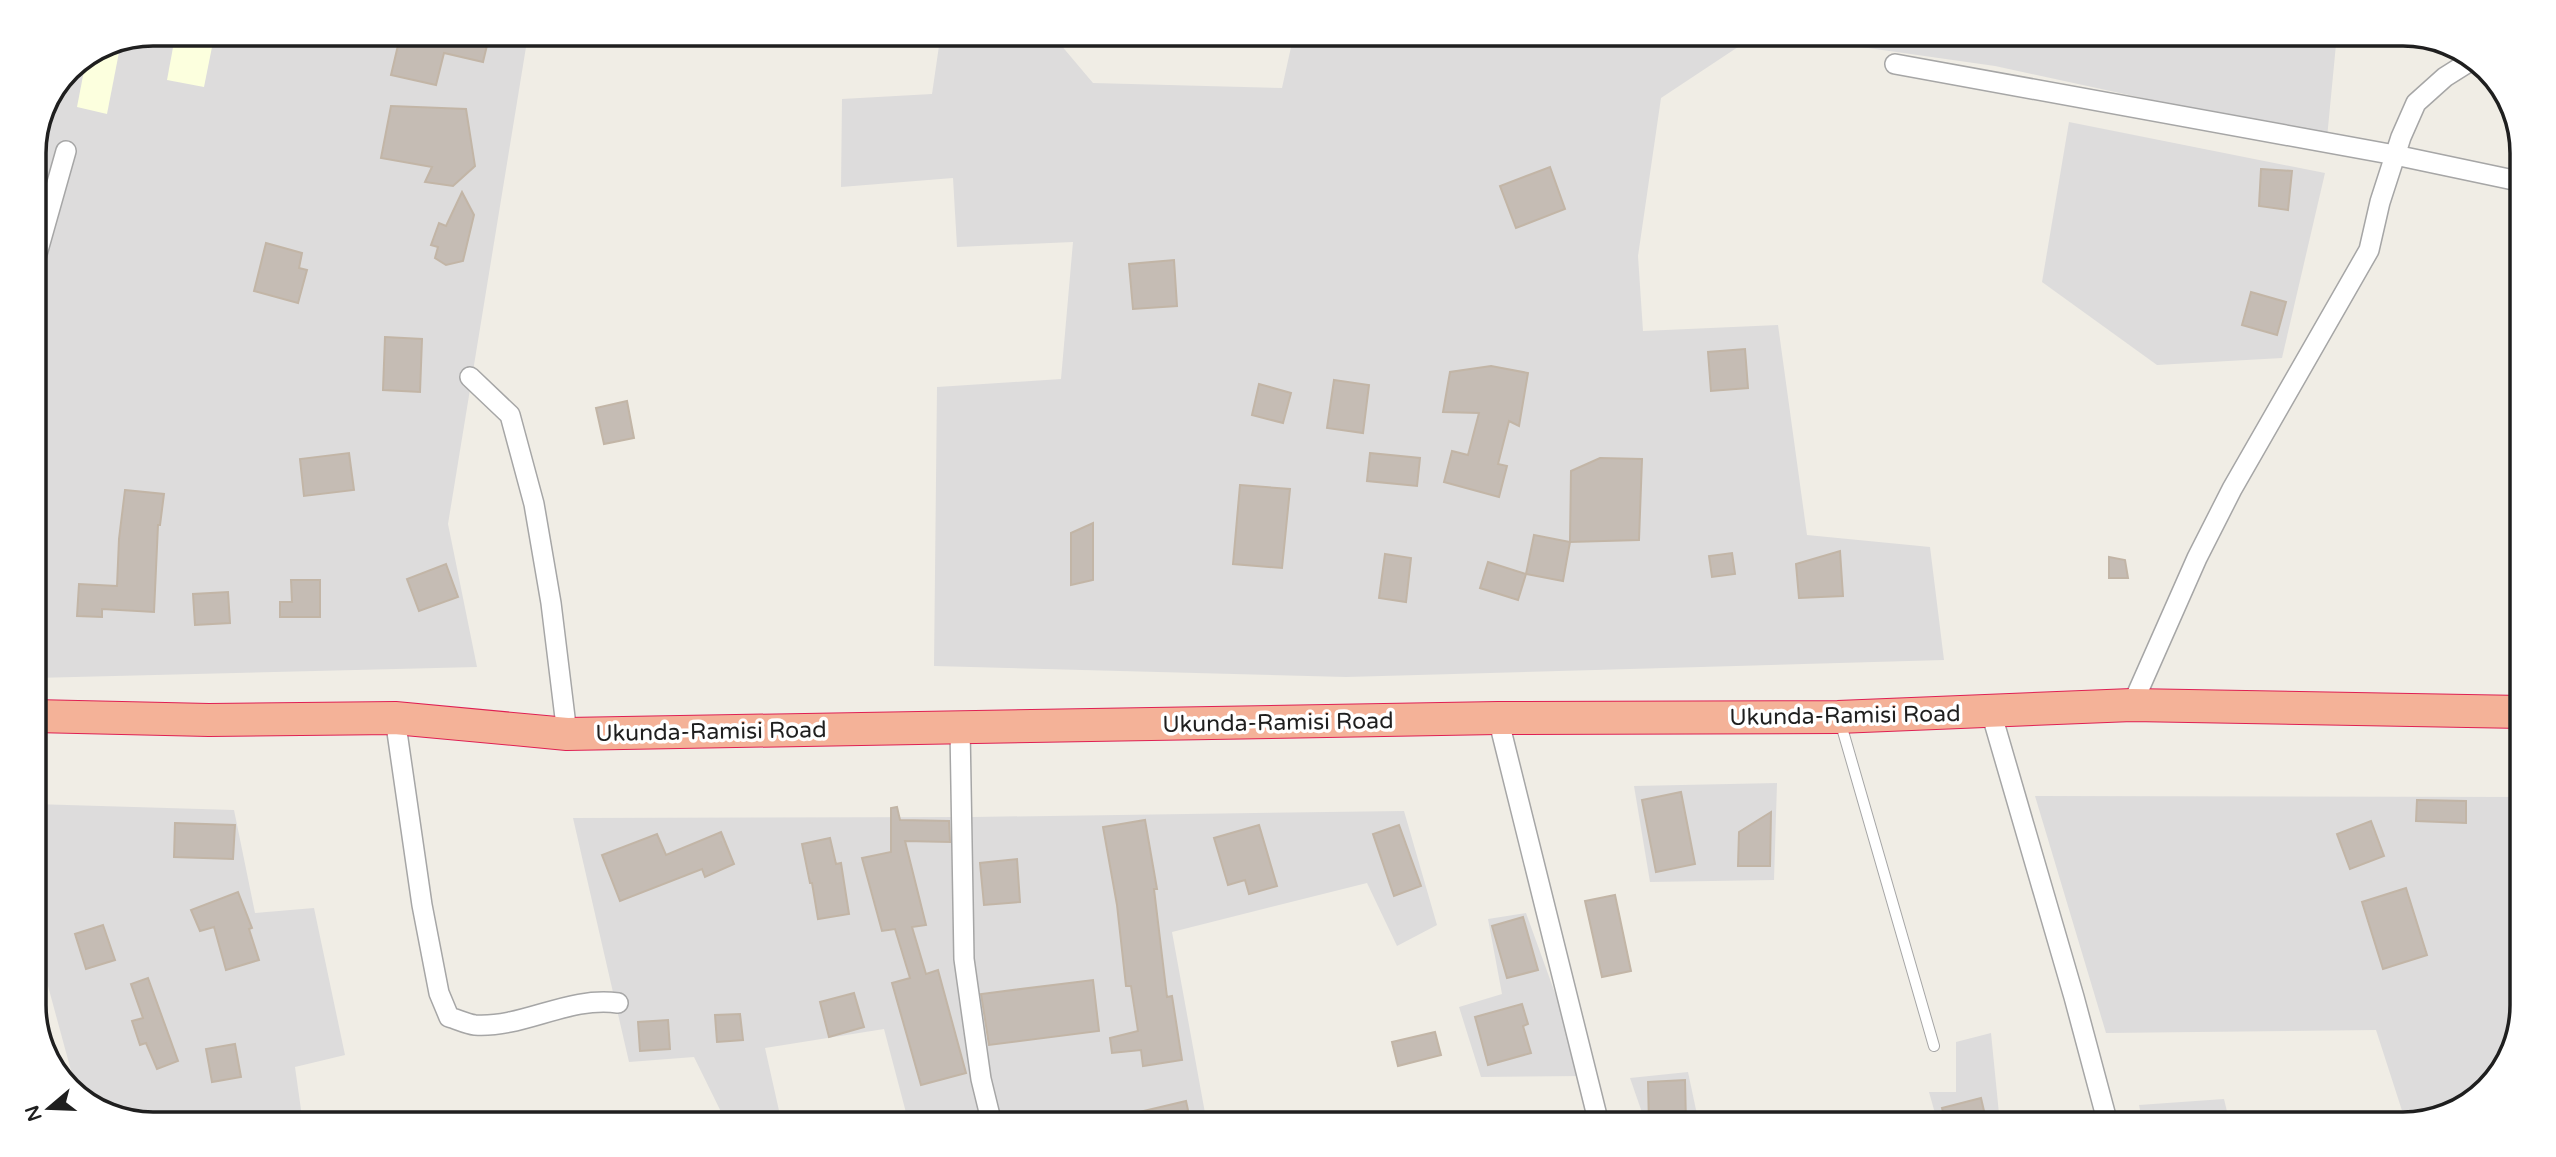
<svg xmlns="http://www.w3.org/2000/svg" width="2556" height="1157" font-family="'Varela Round',sans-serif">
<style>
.residential{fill:#dddcdc}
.education{fill:#fcffde}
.building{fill:#c5bcb4;stroke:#c2b5a6;stroke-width:2}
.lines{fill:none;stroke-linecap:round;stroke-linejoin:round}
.service-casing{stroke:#a6a6a6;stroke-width:12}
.minor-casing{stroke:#a6a6a6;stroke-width:22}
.trunk-casing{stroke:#df2053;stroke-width:34}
.service{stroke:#fff;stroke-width:10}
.minor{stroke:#fff;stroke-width:19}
.trunk{stroke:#f4b298;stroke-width:32}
.labels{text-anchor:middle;stroke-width:7;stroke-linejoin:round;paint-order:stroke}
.street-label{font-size:23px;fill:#1f1f1f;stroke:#fff}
.rim{fill:none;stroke:#1f1f1f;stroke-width:3.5}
</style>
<rect width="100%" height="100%" fill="#f0ede5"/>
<g class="residential">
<polygon points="2337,34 2327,138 1995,66 1847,45 1741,45 1661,98 1638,256 1643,331 1778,325 1807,535 1930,547 1944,660 1346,677 934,666 937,387 1061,379 1073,242 957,247 953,178 841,187 842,99 932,94 940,39 1055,38 1093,83 1282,88 1293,38"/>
<polygon points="527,41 448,524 477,667 34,678 33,145 68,68 107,42"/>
<polygon points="2069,122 2325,173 2282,358 2157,365 2042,282"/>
<polygon points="1777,783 1774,880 1650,882 1634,786"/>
<polygon points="2035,796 2523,797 2523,1005 2514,1051 2470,1103 2406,1123 2376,1030 2106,1033"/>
<polygon points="34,804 234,810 255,913 314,908 345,1055 295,1067 303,1124 152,1124 106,1115 76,1089 48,986 34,895"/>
<polygon points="1404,811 1437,925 1397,946 1367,883 1172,932 1207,1124 909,1124 884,1029 765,1048 782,1124 727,1124 694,1057 629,1062 573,818 973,817"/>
<polygon points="1526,913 1585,1076 1481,1077 1459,1007 1502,994 1488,919"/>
<polygon points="1991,1033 2000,1124 1938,1124 1929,1092 1956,1092 1956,1042"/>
<polygon points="1688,1072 1699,1124 1646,1124 1630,1078"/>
<polygon points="2224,1099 2230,1124 2143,1124 2139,1105"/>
</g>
<g class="education">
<polygon points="107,42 121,42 107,114 77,107 87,55"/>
<polygon points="174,42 213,42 204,87 167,80"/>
</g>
<g class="building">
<polygon points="399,41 488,41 483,62 444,53 436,85 391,75"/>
<polygon points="391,106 466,109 475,166 453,186 425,182 432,167 381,158"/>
<polygon points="1550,167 1565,209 1516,228 1500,186"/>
<polygon points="2261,169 2292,171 2288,210 2259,206"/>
<polygon points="462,192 474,215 463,261 446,265 435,258 438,247 431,245 439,223 446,226"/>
<polygon points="266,243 302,253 299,268 307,270 298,303 254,291"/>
<polygon points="1174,260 1177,306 1133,309 1129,264"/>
<polygon points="2251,292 2286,302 2277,335 2242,325"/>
<polygon points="385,337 422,339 420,392 383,390"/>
<polygon points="1745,349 1748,388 1711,391 1708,352"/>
<polygon points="1491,366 1528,373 1519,426 1509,421 1498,464 1507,466 1499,497 1444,482 1452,451 1468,455 1479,413 1443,412 1450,372"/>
<polygon points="1334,380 1369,385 1363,433 1327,428"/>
<polygon points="1259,384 1291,393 1283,423 1252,415"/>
<polygon points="627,401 634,438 604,444 596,408"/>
<polygon points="349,453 354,490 304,496 300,459"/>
<polygon points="1370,453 1420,458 1417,486 1367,481"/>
<polygon points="1600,458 1642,459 1639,540 1570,542 1571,471"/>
<polygon points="1240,485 1290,489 1282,568 1233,564"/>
<polygon points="125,490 164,494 160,525 158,525 154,612 102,609 102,617 77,616 79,584 117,586 119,539"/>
<polygon points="1093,523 1093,580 1071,585 1071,533"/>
<polygon points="1534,535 1570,542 1563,581 1526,574"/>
<polygon points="1840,551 1843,596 1799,598 1796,564"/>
<polygon points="1732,553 1735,574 1712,577 1709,556"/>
<polygon points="1385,554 1411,558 1406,602 1379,598"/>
<polygon points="2109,557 2125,560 2128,578 2109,578"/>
<polygon points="1488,562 1526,574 1518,600 1480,588"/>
<polygon points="446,564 458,597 419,611 407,579"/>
<polygon points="291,580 320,580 320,617 280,617 280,602 292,602"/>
<polygon points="228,592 230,623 195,625 193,594"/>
<polygon points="1681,792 1695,864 1656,872 1642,800"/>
<polygon points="2417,800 2466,801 2466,823 2416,821"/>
<polygon points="897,807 900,820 949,821 950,842 905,841 926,925 912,927 926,974 938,970 966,1073 921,1085 892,983 910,978 895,929 882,931 862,858 891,852 891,808"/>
<polygon points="1771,812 1770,866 1738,866 1739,832"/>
<polygon points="1145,820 1157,889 1154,889 1167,997 1172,996 1182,1060 1143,1066 1141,1050 1112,1053 1110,1038 1138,1031 1131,986 1126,986 1117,905 1103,827"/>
<polygon points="2371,821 2384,856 2350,869 2337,834"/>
<polygon points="175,823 235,825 233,859 174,857"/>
<polygon points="1259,825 1277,886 1249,894 1245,880 1228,885 1214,838"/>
<polygon points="1399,825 1421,886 1394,896 1373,834"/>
<polygon points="721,832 734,864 705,877 702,869 620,901 602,855 657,834 666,855"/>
<polygon points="830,838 836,864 841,863 849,914 818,919 812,883 810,883 802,844"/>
<polygon points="1017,859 1020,902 984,905 980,863"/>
<polygon points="2406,888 2427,955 2383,969 2362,902"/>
<polygon points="238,892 252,928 249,929 259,960 226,970 214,927 200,931 191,910"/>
<polygon points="1615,895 1631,971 1602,977 1585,901"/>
<polygon points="1523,917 1538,970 1507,978 1492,926"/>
<polygon points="103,925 115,960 86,969 75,934"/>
<polygon points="148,978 178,1061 157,1069 146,1043 140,1045 132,1021 143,1018 131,984"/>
<polygon points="1093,980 1099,1031 989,1045 981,994"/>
<polygon points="854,993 864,1027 829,1037 820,1002"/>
<polygon points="1522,1004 1528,1024 1523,1026 1531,1053 1488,1065 1475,1017"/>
<polygon points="740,1014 743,1040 717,1042 715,1015"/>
<polygon points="668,1020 670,1049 640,1051 638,1022"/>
<polygon points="1435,1032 1441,1055 1398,1066 1392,1042"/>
<polygon points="235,1044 241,1077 212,1082 206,1049"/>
<polygon points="1685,1080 1686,1123 1649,1124 1648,1082"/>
<polygon points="1981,1098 1987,1124 1946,1124 1942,1108"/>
<polygon points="1186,1101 1191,1124 1115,1124 1114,1118"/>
</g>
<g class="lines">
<defs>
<polyline id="service" points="1840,721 1934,1046"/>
<g id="minor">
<polyline points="1895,64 2395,155 2523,182"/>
<polyline points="33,268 66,151"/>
<polyline points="470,377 510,415 534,504 551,603 567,734"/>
<polyline points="2132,705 2197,558 2232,489 2369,250 2380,202 2401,137 2416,103 2445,77 2472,60"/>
<polyline points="1991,712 2074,997 2108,1124"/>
<path d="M395 718 422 905 439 993 449 1017C457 1019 466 1024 475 1025 524 1028 568 996 618 1003"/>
<polyline points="1498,718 1599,1124"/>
<polyline points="960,728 964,959 981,1079 992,1124"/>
</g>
<polyline id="trunk" points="34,716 209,720 395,718 567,734 1498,718 1838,717 2132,705 2523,712"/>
</defs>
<use href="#service" class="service-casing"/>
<use href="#minor" class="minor-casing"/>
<use href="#trunk" class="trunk-casing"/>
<use href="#service" class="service"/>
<use href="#minor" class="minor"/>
<use href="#trunk" class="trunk"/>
</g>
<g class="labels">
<g class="street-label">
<text transform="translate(1845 715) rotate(-1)" y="8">Ukunda-Ramisi Road</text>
<text transform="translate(1278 722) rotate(-1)" y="8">Ukunda-Ramisi Road</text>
<text transform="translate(711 731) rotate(-1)" y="8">Ukunda-Ramisi Road</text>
</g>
</g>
<path d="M0 0H2556V1157H0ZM153 46H2403A107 107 0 0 1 2510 153V1005A107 107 0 0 1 2403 1112H153A107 107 0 0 1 46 1005V153A107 107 0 0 1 153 46Z" fill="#fff" fill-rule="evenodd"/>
<path class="rim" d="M153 46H2403A107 107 0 0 1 2510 153V1005A107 107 0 0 1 2403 1112H153A107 107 0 0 1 46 1005V153A107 107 0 0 1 153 46Z"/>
<g transform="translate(49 1108) rotate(251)" stroke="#ffffff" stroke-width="5" paint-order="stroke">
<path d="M0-5L12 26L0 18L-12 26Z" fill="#1f1f1f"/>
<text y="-10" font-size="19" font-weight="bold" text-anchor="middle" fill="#1f1f1f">N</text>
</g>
</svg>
